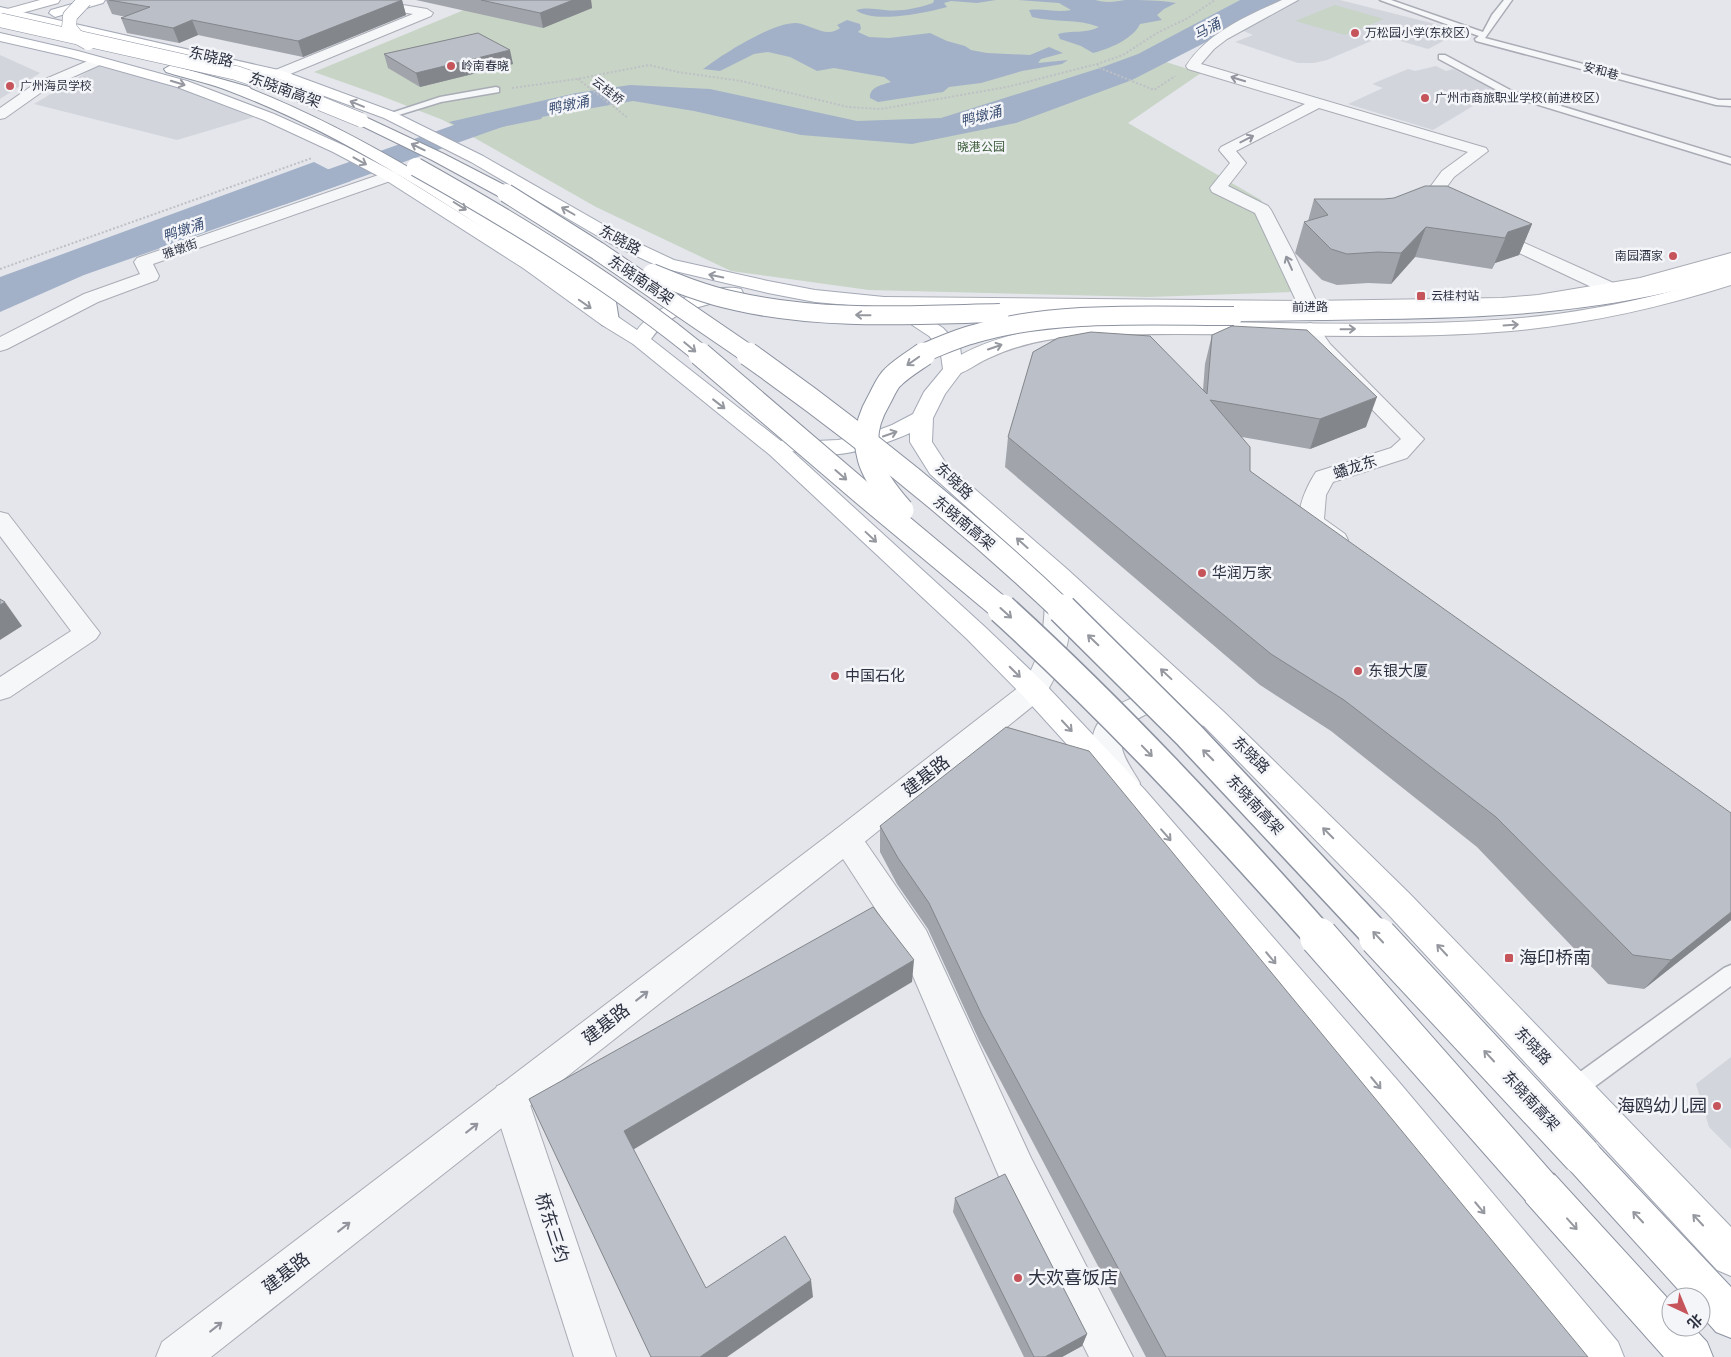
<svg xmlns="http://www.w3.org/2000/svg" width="1731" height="1357" font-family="Figtree,'Noto Sans SC',sans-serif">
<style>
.built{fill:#d2d5dc}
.green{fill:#c8d4c6}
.water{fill:#a2b1c8}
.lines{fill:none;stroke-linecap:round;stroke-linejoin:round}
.river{fill:#a2b1c8;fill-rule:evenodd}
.service-casing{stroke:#a9acb5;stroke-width:3}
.minor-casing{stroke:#a9acb5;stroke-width:2}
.tertiary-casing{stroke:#a9acb5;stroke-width:2}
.secondary-casing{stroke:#a9acb5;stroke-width:2}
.primary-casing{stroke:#a4a9b6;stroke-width:2}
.trunk-casing{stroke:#8c92a0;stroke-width:2}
.path{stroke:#bec0c6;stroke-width:2;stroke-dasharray:2 2;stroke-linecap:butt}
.service{fill:#f6f7f9;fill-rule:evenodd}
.minor{fill:#f6f7f9;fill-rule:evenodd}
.tertiary{fill:#f6f7f9;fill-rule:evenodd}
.secondary{fill:#fff;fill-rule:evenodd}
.primary{fill:#fff;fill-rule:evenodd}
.trunk{fill:#fff;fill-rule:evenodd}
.trunk-bridge-far4-casing{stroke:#8c92a0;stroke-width:15;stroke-linecap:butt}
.trunk-bridge-far3-casing{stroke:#8c92a0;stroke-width:20;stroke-linecap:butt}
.trunk-bridge-far2-casing{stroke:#8c92a0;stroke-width:25;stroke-linecap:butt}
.trunk-bridge-far1-casing{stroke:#8c92a0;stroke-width:32;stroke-linecap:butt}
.trunk-bridge-casing{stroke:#8c92a0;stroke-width:40;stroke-linecap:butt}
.trunk-bridge-far4{stroke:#fff;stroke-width:14}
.trunk-bridge-far3{stroke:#fff;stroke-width:18}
.trunk-bridge-far2{stroke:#fff;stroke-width:23}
.trunk-bridge-far1{stroke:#fff;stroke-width:29}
.trunk-bridge{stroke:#fff;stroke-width:38}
.wall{fill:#a1a4ab}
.shaded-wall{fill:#83868b}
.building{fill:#bbbfc7;stroke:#83868b}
.oneway{stroke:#92949e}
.oneway2{stroke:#9698a0}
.poi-dot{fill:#c5545b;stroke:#f4f5f8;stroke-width:2}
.labels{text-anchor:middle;stroke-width:5;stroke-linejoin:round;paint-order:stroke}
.far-poi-label{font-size:12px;fill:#2d3242;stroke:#f4f5f8;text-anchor:start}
.far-street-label{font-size:12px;fill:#2d3242;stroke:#f4f5f8}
.far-park-label{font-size:12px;fill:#3e5d3b;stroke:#f4f5f8}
.far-water-label{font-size:14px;font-style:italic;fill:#3a4e73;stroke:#f4f5f8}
.street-label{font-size:15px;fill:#2d3242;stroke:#f4f5f8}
.poi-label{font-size:15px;fill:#2d3242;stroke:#f4f5f8;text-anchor:start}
.near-street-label{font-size:18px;fill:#2d3242;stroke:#f4f5f8}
.near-poi-label{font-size:18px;fill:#2d3242;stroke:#f4f5f8;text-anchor:start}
</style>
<rect width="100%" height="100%" fill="#e4e6eb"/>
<g class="built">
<polygon points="1296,0 1340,0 1463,31 1428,49 1383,36 1327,60 1314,63 1298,63 1235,42 1253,35 1239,29"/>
<polygon points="0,55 40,73 0,99"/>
<polygon points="97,66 175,86 254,117 177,140 34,104"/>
<polygon points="1436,66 1446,71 1453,69 1498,91 1433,130 1348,104 1383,88 1372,84 1408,69 1415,71"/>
<polygon points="1731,1057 1731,1149 1709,1127 1696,1084"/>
</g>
<g class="green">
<polygon points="482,0 1240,0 1207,18 1153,58 1201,73 1128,123 1261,200 1292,292 1148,297 869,290 731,271 596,207 443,120 379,95 314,72 464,10"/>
<polygon points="1335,5 1384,19 1345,35 1295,21"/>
</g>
<g class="water">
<path d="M934 0H996L977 3 951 1 944 3 947 7C926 13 873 24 856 10 868 7 873 9 885 10 901 12 918 8 933 3Z"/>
<path d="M1018 0H1095C1106 3 1114 2 1125 0 1142 0 1160 0 1176 3L1164 9 1157 15 1162 20 1140 24C1133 39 1109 49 1093 53L1081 46 1060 39 1058 34C1072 30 1085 34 1099 27 1077 18 1055 23 1032 17L1029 10C1044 8 1057 13 1071 10L1059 3Z"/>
<polygon points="1240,0 1288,0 1132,80 1016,123 912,144 801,135 694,111 633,101 530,119 474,135 449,122 576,93 630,85 710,89 857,121 941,118 1100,68 1138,54"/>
<path d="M847 20 860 24 861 29 858 32 869 37 889 38 930 33 947 41 965 46 971 50 987 53 1030 55 1049 47 1063 53 1041 59 1038 63 1068 60 1062 64 1022 71 981 83 949 87 943 92 878 102 870 98C869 87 882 85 891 82L884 77 834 68 817 71 790 57 768 52 754 54 720 71 703 69C723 54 771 23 796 23 810 24 827 39 840 28L837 25Z"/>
<polygon points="314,162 351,181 84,275 0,312 0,277"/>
</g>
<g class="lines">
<polygon class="river" points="531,105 541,107 545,113 541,119 502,127 286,204 275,207 264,204 260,198 264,192 485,114"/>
<defs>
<g id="service">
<polygon points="1380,0 1391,0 1483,32 1492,15 1504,0 1512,0 1485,38 1719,100 1731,100 1731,106 1716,105 1476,41 1475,39 1479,36"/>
<polygon points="1439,55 1445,55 1512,91 1731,158 1731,164 1506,95 1439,59"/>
<polygon points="496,87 499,88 499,92 441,102 389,118 385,115 440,97"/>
<polygon points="1731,965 1731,986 1582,1096 1574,1099 1566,1096 1563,1089 1566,1082 1724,968"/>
</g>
<g id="minor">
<polygon points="346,0 373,0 427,9 433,13 431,16 283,77 273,77 271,74 273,71 413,14 352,4"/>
<path d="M1282 0H1298L1227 39 1214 49 1201 64 1486 148 1488 151 1454 177 1437 200 1450 206 1453 210 1450 214C1440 216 1425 210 1419 202L1442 171 1468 152 1319 108 1236 151 1246 163 1228 186 1268 206 1271 210 1294 254 1319 307 1316 311 1309 313 1302 311 1299 307 1255 213 1212 192 1210 188 1230 163 1219 150 1221 147 1305 104 1188 69 1186 66C1208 32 1247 16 1282 0Z"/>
<polygon points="97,57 102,58 104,61 102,64 46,89 5,118 0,119 0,108 36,83"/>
<polygon points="390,171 396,173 398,176 396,179 153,264 159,276 157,280 98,302 7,349 0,351 0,337 84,294 140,274 134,262 137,258"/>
<polygon points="1489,227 1618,285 1620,289 1618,293 1611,295 1604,293 1483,236 1480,232 1483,228"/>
<path d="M1310 323 1317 325 1330 344 1424 439 1407 458 1333 482 1326 495 1324 519 1345 534 1348 540 1345 546C1334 548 1328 546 1319 539 1314 535 1304 530 1301 524 1295 510 1308 484 1316 472L1391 448 1401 439 1316 352 1300 329 1303 325Z"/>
<polygon points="0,512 8,514 100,633 96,639 10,697 0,700 0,677 71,631 0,536"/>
<polygon points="846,826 857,830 926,930 1031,1158 1133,1357 1089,1357 1003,1186 901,948 830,839 835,830"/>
<polygon points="510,1081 523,1086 528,1099 616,1357 574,1357 492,1099 497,1086"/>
</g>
<g id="tertiary">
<path d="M1058 580 1067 582C1072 590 1071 599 1071 608 1071 645 1062 666 1044 697L857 848 211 1357H156L162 1342 835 830 1024 683C1043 653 1045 623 1045 588L1049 582Z"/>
<path d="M1153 692C1174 691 1217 699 1228 719L1224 726C1192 736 1168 690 1130 725 1110 743 1130 765 1140 783L1136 791 1125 795 1114 791C1107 779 1095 765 1093 750 1087 715 1125 698 1153 692Z"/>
</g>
<g id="secondary">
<polygon points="40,0 60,0 58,3 0,19 0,11"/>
<polygon points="1731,253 1731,264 1642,289 1538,307 1502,310 1309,313 884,309 877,307 874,303 877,299 884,297 1309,301 1502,298 1538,295 1640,278"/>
<path d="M1731 273V285C1659 308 1586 324 1511 331 1369 343 1225 329 1082 336 1049 338 1019 344 989 358 974 364 962 378 946 374L943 370C959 347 1022 331 1050 327 1088 322 1128 324 1167 323 1281 321 1396 328 1510 319 1561 315 1612 306 1661 294 1685 288 1707 279 1731 273Z"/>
</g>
<g id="primary">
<polygon points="86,0 105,0 103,3 55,17 49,13 51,10"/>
<path d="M0 7 283 71 394 112 483 156 625 237 674 260 768 281 815 290 884 297 908 305 943 328 957 343 960 347 963 370 945 394 933 418 932 442 947 465 1067 569 1224 712 1409 893 1731 1227V1276L1717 1270 1387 913 1204 726 1049 581 930 474 910 442V433C883 445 849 456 819 455 810 455 801 452 792 451L985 627 1044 683 1145 790 1399 1082 1618 1342 1624 1357H1576L1373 1108 1123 806 1024 697 967 639 770 455 633 344 602 325 523 268 384 179 333 152 264 120 177 87 70 57 0 41V33L78 51 187 81 274 114 345 146 396 173 535 260 637 330C654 306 712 282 741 289L743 293 741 297C707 305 672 308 651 339L781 441 790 437 816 441 838 440 868 434 892 425 913 414 924 392 943 369 940 348 929 336 894 313 881 308 815 302 768 293 662 268 613 245 471 162 384 118 273 77 0 15Z"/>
</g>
<g id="trunk">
<path d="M171 65 249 87 251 89C381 141 496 221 613 298L616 302 619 321 616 325 609 327 602 325 599 321 597 304C478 225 359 139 224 89 205 82 185 78 166 72L164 69Z"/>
<polygon points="361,115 444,154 512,189 514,193 512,197 500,197 432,160 356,123 353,120 356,117"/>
<path d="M1731 263V275C1614 312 1505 317 1384 319 1324 320 1265 321 1206 321L1199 319 1196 315 1199 311 1206 309 1472 306 1559 300 1646 287Z"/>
<polygon points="1000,307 1063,308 1070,310 1073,314 1070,318 1063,320 993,317 990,313 993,309"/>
<polygon points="1582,1137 1595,1143 1731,1287 1731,1338 1716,1332 1701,1315 1701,1297 1685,1297 1569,1169 1563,1156 1569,1143"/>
<polygon points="1540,1169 1554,1174 1671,1302 1671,1327 1693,1327 1707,1342 1713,1357 1664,1357 1526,1202 1521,1188 1526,1174"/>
</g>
</defs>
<use href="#service" class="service-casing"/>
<use href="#minor" class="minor-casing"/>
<use href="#tertiary" class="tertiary-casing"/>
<use href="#secondary" class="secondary-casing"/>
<use href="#primary" class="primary-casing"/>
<use href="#trunk" class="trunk-casing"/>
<g class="path">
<polyline points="1097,64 1100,68 1154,90 1175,76"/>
<polyline points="578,79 628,118"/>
<polyline points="512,88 577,79 649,65 678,72 741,81 848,107 881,109 1007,87 1097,64 1123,55 1157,33 1188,18 1215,0"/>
<polyline points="0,269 312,158"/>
</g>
<use href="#service" class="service"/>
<use href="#minor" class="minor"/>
<use href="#tertiary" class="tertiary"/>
<use href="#secondary" class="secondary"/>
<use href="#primary" class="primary"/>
<use href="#trunk" class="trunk"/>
<defs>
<g id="trunk-bridge-far4">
<polyline points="85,0 70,16 69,27 76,36 88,43"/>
<polyline points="0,20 236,73 285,89 361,120"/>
</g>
<g id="trunk-bridge-far3">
<path d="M416 167C516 223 613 282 702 355"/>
<polyline points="506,193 598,251 750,355"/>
<path d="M652 273C679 284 706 295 735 301 821 321 912 315 1000 313"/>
<path d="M922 355 928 351C943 345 958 338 974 334 1052 310 1153 316 1234 316"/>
</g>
<g id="trunk-bridge-far2">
<polyline points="700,354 866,496 1004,611"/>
<path d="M748 354C858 432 965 518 1063 611"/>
<path d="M902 510C871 475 853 444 879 400 883 393 887 382 893 377 902 368 914 361 924 354"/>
</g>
<g id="trunk-bridge-far1">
<path d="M1002 609C1115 712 1219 824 1320 938"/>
<polyline points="1062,609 1189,735 1379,938"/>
</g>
<g id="trunk-bridge">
<polyline points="1319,937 1540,1188"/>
<polyline points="1378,937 1582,1156"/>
</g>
</defs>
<use href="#trunk-bridge-far4" class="trunk-bridge-far4-casing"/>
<use href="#trunk-bridge-far3" class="trunk-bridge-far3-casing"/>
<use href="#trunk-bridge-far2" class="trunk-bridge-far2-casing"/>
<use href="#trunk-bridge-far1" class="trunk-bridge-far1-casing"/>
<use href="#trunk-bridge" class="trunk-bridge-casing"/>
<use href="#trunk-bridge-far4" class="trunk-bridge-far4"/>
<use href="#trunk-bridge-far3" class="trunk-bridge-far3"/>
<use href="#trunk-bridge-far2" class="trunk-bridge-far2"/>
<use href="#trunk-bridge-far1" class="trunk-bridge-far1"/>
<use href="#trunk-bridge" class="trunk-bridge"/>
</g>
<g class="wall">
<polygon points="106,0 402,0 406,15 303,57 198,35 179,43 127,33 121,18 126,17 112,14"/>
<polygon points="416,0 591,0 592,8 543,28"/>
<polygon points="384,54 513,64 420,87 388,68"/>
<polygon points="1314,199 1532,224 1519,255 1495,263 1492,269 1415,257 1391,284 1368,283 1337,285 1322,280 1295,253 1304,222 1308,221"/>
<polygon points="1212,335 1366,427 1310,449 1242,437 1250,471 1731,920 1644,989 1608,984 1477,847 1331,731 1260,685 1005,467 1008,437 1203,390 1205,364"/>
<polygon points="880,826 1588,1357 1146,1357 979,1040 928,929 897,884 880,852"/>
<polygon points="955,1198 1087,1334 1082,1346 1062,1357 1024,1357 953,1212"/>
</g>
<g class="shaded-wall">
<polygon points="402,0 406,15 303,57 298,41"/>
<polygon points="573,0 591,0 592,8 543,28 540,13"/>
<polygon points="192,20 198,35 179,43 173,28"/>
<polygon points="510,50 513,64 420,87 416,73"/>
<polygon points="1532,224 1519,255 1495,263 1492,269 1508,232"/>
<polygon points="1426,227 1415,257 1391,284 1401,253"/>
<polygon points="1377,397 1366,427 1310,449 1320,419"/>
<polygon points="5,602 22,626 0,640 0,605"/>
<polygon points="1731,912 1731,920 1644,989 1671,960"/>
<polygon points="914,960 912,982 631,1151 624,1131"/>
<polygon points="811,1280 813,1297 727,1357 700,1357"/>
<polygon points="1087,1334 1082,1346 1062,1357 1045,1357"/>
</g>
<g class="building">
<polygon points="109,0 402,0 298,41 192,20 173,28 121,18 150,7"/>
<polygon points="481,0 573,0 540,13"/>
<polygon points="478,33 510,50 416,73 384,54"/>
<polygon points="1425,186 1447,186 1532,224 1508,232 1505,238 1426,227 1401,253 1378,252 1347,254 1331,249 1304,222 1328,215 1314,199 1384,199 1394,198"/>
<polygon points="1232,326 1307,330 1377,397 1320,419 1210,400 1250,447 1250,471 1731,813 1731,912 1671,960 1633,955 1496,817 1344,700 1271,654 1008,437 1033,352 1058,338 1091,332 1150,336 1207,394 1212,335"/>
<polygon points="0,599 5,602 0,605"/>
<polygon points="1006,727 1089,751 1588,1357 1166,1357 982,1015 929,903 898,858 880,826"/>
<polygon points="873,907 914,960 624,1131 706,1288 785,1236 811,1280 700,1357 651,1357 529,1099"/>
<polygon points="1005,1174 1087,1334 1045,1357 1034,1357 955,1198"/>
</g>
<defs><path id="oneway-shaft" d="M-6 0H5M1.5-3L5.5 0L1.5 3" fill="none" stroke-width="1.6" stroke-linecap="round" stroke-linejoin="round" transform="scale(1.25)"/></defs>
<g class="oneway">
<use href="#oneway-shaft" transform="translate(1238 79) rotate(-163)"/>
<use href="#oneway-shaft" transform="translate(1247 139) rotate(-27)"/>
<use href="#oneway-shaft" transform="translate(1289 263) rotate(-114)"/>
<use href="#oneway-shaft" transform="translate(642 996) rotate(-38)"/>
<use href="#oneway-shaft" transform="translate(472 1128) rotate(-38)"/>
<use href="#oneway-shaft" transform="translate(344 1227) rotate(-38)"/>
<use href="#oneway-shaft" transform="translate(216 1327) rotate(-38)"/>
</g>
<g class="oneway2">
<use href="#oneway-shaft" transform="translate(178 83) rotate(17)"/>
<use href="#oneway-shaft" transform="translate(357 104) rotate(-158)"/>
<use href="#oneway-shaft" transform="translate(418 147) rotate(-154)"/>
<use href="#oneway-shaft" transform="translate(360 161) rotate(29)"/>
<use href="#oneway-shaft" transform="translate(460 206) rotate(32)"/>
<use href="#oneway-shaft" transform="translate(568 211) rotate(-150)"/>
<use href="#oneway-shaft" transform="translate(716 276) rotate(-168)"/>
<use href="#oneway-shaft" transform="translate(585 304) rotate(35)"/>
<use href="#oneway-shaft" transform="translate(863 315) rotate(-179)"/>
<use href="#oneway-shaft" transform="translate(1511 325) rotate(-4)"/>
<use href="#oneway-shaft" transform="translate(1348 329) rotate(-1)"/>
<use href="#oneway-shaft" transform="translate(690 347) rotate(40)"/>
<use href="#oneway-shaft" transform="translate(995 347) rotate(-19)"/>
<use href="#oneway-shaft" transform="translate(913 361) rotate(145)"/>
<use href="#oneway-shaft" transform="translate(719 404) rotate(38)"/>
<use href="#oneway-shaft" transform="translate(890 434) rotate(-19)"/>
<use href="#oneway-shaft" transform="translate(841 475) rotate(41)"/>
<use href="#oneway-shaft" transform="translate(871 537) rotate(43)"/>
<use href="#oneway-shaft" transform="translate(1022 543) rotate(-138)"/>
<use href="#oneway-shaft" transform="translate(1006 613) rotate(42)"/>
<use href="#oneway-shaft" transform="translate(1093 640) rotate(-136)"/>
<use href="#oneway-shaft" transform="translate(1015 672) rotate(45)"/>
<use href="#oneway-shaft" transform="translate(1166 674) rotate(-137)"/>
<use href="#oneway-shaft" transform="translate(1067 726) rotate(47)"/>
<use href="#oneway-shaft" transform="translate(1147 751) rotate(46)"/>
<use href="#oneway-shaft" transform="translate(1208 755) rotate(-135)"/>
<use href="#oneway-shaft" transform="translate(1328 833) rotate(-135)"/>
<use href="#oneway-shaft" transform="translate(1166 835) rotate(49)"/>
<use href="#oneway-shaft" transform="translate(1378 937) rotate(-133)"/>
<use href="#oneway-shaft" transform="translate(1442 950) rotate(-133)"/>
<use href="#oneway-shaft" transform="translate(1271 958) rotate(50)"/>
<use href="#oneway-shaft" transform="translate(1489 1056) rotate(-133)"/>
<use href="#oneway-shaft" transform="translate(1376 1083) rotate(50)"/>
<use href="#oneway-shaft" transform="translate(1480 1208) rotate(50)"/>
<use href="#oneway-shaft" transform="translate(1638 1217) rotate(-133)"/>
<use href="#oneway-shaft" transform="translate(1698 1220) rotate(-133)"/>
<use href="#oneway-shaft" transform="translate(1572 1224) rotate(48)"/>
</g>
<g class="poi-dot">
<circle cx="1355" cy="33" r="5"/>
<circle cx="451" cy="66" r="5"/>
<circle cx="10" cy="86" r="5"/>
<circle cx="1425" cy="98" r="5"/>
<circle cx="1673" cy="256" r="5"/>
<rect x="1416" y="291" width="10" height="10" rx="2.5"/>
<circle cx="1202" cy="573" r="5"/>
<circle cx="1358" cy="671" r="5"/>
<circle cx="835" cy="676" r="5"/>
<rect x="1504" y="953" width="10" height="10" rx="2.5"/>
<circle cx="1717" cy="1106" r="5"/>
<circle cx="1018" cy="1278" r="5"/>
</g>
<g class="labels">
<g class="far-poi-label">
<text x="1365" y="37">万松园小学(东校区)</text>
<text x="461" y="70">岭南春晓</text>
<text x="20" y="90">广州海员学校</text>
<text x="1435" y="102">广州市商旅职业学校(前进校区)</text>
<text x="1663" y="260" text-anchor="end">南园酒家</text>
<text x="1431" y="300">云桂村站</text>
</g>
<g class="far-street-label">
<text transform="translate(1601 71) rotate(15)" y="4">安和巷</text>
<text transform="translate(608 91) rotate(38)" y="4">云桂桥</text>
<text transform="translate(180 249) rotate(-19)" y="4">雅墩街</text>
<text x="1310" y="311">前进路</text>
</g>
<g class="far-park-label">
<text x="981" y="151">晓港公园</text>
</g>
<g class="far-water-label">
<text transform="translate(1207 29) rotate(-28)" y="5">马涌</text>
<text transform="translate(568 105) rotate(-12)" y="5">鸭墩涌</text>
<text transform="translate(981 116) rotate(-15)" y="5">鸭墩涌</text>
<text transform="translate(183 230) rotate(-19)" y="5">鸭墩涌</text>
</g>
<g class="street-label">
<text transform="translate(211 57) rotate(13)" y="5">东晓路</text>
<text transform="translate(285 90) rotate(20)" y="5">东晓南高架</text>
<text transform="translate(620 240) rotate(29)" y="5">东晓路</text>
<text transform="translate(641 280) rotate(34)" y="5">东晓南高架</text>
<text transform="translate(1355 467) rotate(-18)" y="5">蟠龙东</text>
<text transform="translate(954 481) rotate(44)" y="5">东晓路</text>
<text transform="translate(964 523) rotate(40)" y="5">东晓南高架</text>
<text transform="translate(1251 755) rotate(45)" y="5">东晓路</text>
<text transform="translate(1255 805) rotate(47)" y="5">东晓南高架</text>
<text transform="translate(1533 1046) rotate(47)" y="5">东晓路</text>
<text transform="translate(1531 1101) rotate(47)" y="5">东晓南高架</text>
</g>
<g class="poi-label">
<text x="1212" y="578">华润万家</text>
<text x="1368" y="676">东银大厦</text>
<text x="845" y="681">中国石化</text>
</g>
<g class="near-street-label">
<text transform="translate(926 776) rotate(-38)" y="6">建基路</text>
<text transform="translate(606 1024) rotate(-38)" y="6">建基路</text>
<text transform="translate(552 1228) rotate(72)" y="6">桥东三约</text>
<text transform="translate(286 1273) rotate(-38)" y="6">建基路</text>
</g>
<g class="near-poi-label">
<text x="1519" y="964">海印桥南</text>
<text x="1707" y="1112" text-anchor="end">海鸥幼儿园</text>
<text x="1028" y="1284">大欢喜饭店</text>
</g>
</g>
<g transform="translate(1686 1312) rotate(136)"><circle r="24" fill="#f4f5f8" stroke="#a4a7af"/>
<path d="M0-4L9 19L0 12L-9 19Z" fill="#c5545b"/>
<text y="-8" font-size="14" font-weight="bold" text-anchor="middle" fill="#2d3242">北</text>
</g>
</svg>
